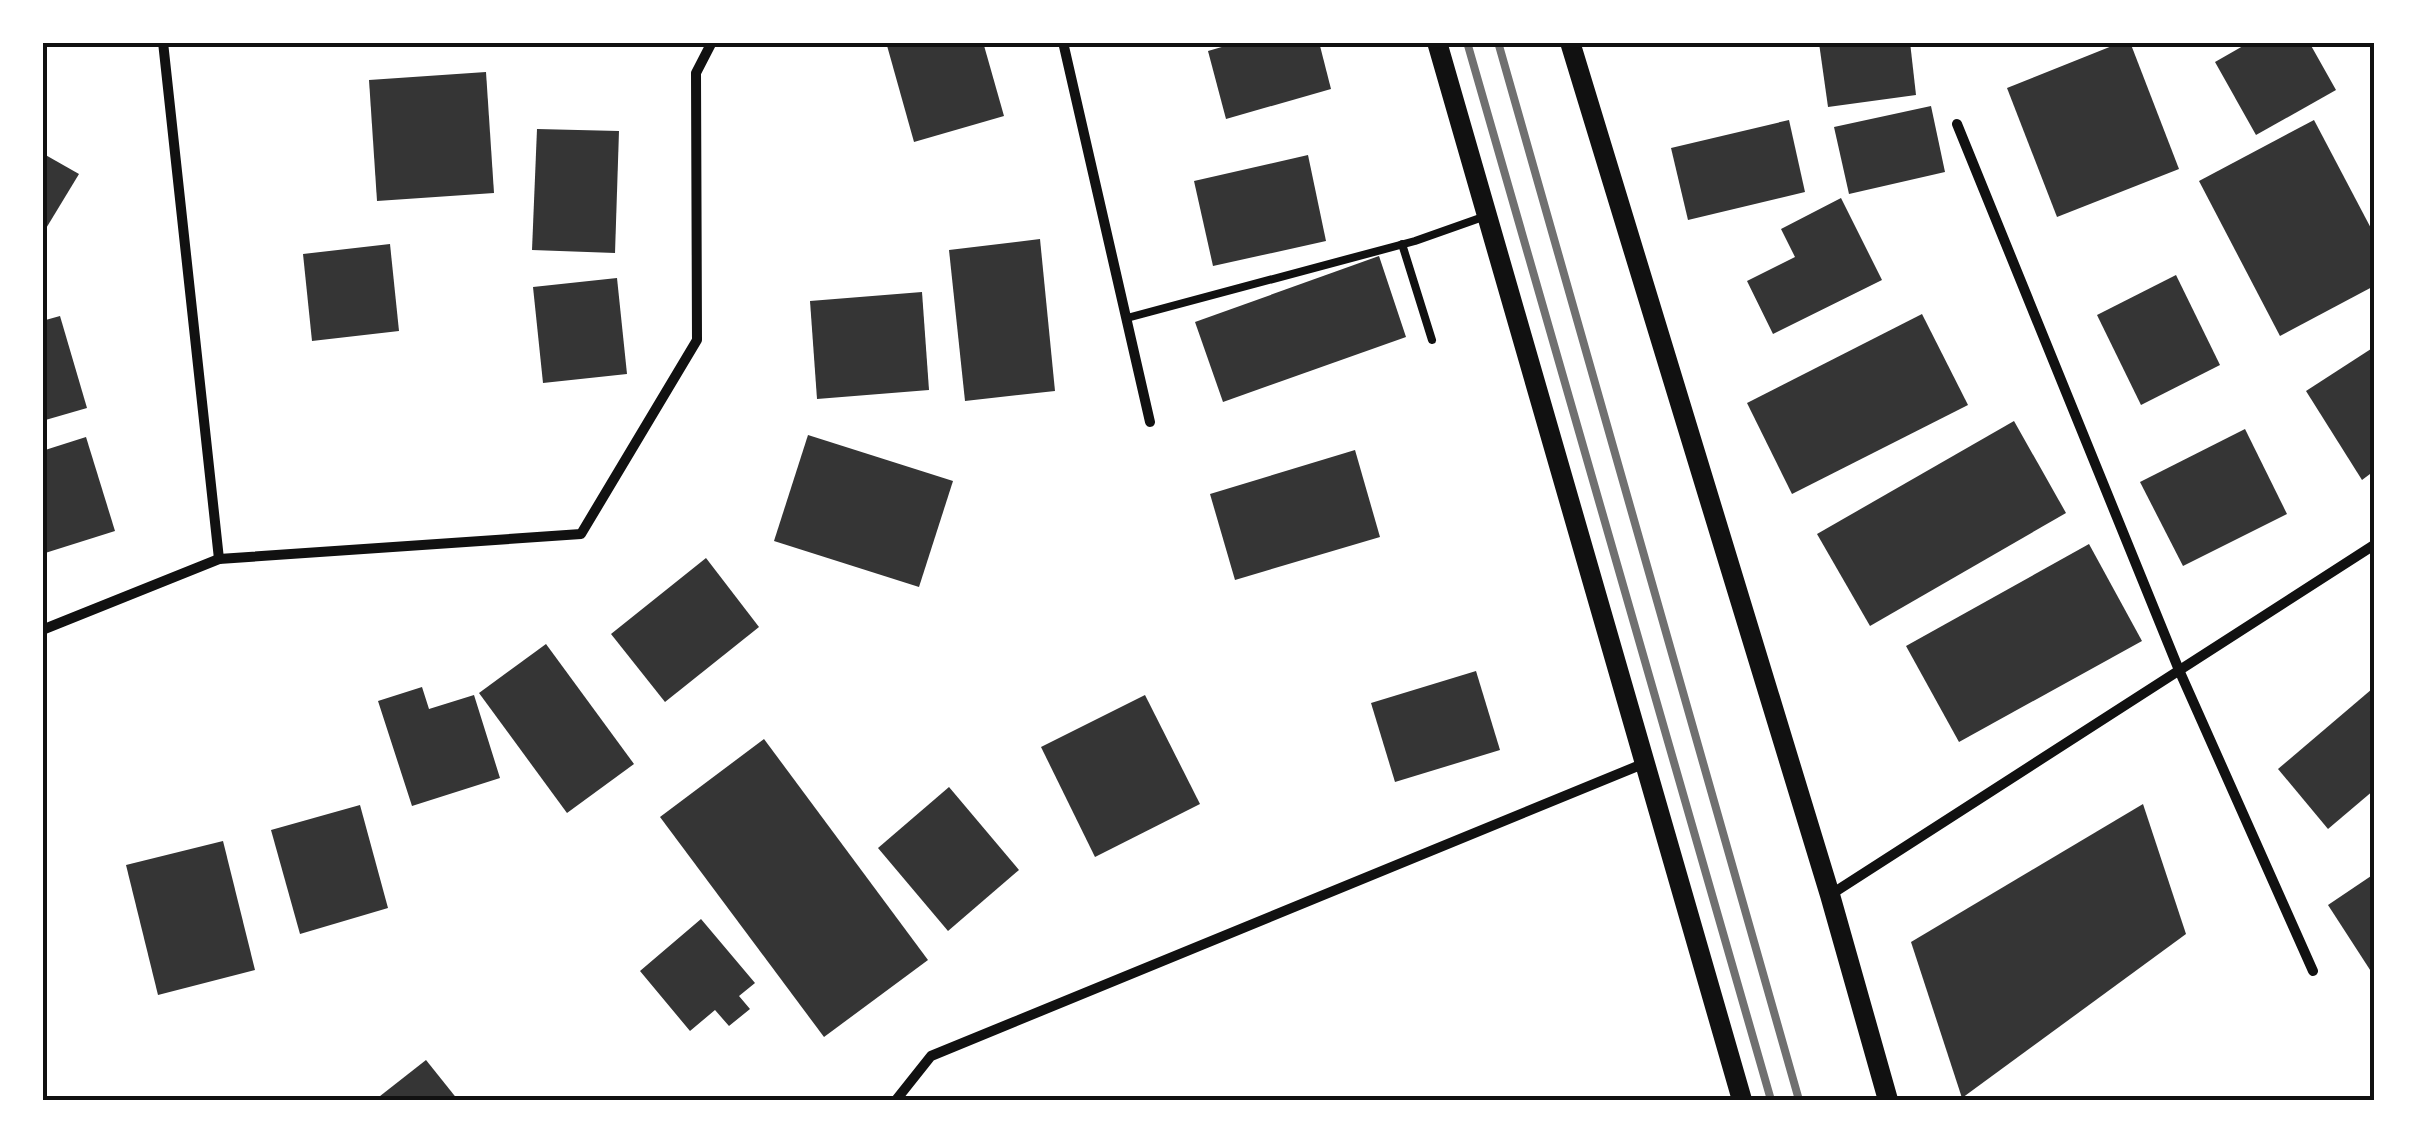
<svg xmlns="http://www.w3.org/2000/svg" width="2417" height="1143" font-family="'Source Sans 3',sans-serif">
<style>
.building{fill:#353535}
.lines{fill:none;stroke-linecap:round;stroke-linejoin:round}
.service{stroke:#111;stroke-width:8}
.minor{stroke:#111;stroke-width:10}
.secondary{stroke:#111;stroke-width:20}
.rail{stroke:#707070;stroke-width:8}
.neatline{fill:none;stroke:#111;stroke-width:4}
</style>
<rect width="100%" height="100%" fill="#fff"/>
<g class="building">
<polygon points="886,42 983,42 1004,116 914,142"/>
<polygon points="1239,42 1319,42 1331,89 1226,119 1208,51"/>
<polygon points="1910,42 1916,95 1828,107 1819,43"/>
<polygon points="2122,42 2130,42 2179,169 2057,217 2007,88"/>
<polygon points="2250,42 2309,42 2336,90 2256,135 2215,62"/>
<polygon points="486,72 494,193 377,201 369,80"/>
<polygon points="1931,106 1945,172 1849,194 1834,127"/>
<polygon points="1789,120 1805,192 1688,220 1671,148"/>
<polygon points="2314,120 2374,234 2374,286 2280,336 2199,181"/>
<polygon points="537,129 619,131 615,253 532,250"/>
<polygon points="42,153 79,174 42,235"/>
<polygon points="1308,155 1326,241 1213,266 1194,181"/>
<polygon points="1841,198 1882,280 1773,334 1747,281 1795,257 1781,229"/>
<polygon points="1040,239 1055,391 965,401 949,250"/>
<polygon points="390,244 399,331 312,341 303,254"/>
<polygon points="1379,256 1406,337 1223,402 1195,322"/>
<polygon points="2176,275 2220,365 2141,405 2097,315"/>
<polygon points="617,278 627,374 543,383 533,287"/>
<polygon points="922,292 929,390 817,399 810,301"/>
<polygon points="1922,314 1968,405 1792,494 1747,403"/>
<polygon points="60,316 87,408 42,421 42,321"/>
<polygon points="2374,347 2374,471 2362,480 2306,391"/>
<polygon points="2014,421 2066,513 1870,626 1817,534"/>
<polygon points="2245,429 2287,514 2183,566 2140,482"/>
<polygon points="808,435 953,481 919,587 774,541"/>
<polygon points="86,437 115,531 42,554 42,451"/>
<polygon points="1355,450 1380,537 1235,580 1210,494"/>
<polygon points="2089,544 2142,641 1959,742 1906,646"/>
<polygon points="706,558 759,627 665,702 611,634"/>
<polygon points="546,644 634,764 567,813 479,693"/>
<polygon points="1476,671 1500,750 1395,782 1371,703"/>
<polygon points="422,687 429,709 474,695 500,778 412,806 378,701"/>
<polygon points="2372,689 2374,790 2328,829 2278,769"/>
<polygon points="1145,695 1200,804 1095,857 1041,747"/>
<polygon points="764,739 928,960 824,1037 660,817"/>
<polygon points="949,787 1019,870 948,931 878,848"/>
<polygon points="2143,804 2186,934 1962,1098 1911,942"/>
<polygon points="360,805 388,908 300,934 271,830"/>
<polygon points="223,841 255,970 158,995 126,865"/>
<polygon points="2374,874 2374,976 2328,905"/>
<polygon points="701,919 755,983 739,996 750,1009 729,1026 715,1010 690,1031 640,971"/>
<polygon points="426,1060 458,1100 375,1100"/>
</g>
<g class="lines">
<g class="service">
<polyline points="1402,244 1432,340"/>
<polyline points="1127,318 1415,241 1483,217"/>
</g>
<g class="minor">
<polyline points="163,42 219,559"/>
<polyline points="1063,42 1150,422"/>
<polyline points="1957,124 2179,670 2313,971"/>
<polyline points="42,630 219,559 581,534 697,340 696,73 712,42"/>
<polyline points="1830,895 2374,545"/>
<polyline points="896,1100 931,1056 1645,763"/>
</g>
<g class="secondary">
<polyline points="1437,42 1742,1100"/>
<polyline points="1570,42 1830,895 1888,1100"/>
</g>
<g class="rail">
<polyline points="1467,42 1771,1100"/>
<polyline points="1498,42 1799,1100"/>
</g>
</g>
<rect width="2417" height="1143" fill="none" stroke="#ffffff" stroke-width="90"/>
<rect x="45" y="45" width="2327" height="1053" class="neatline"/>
</svg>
